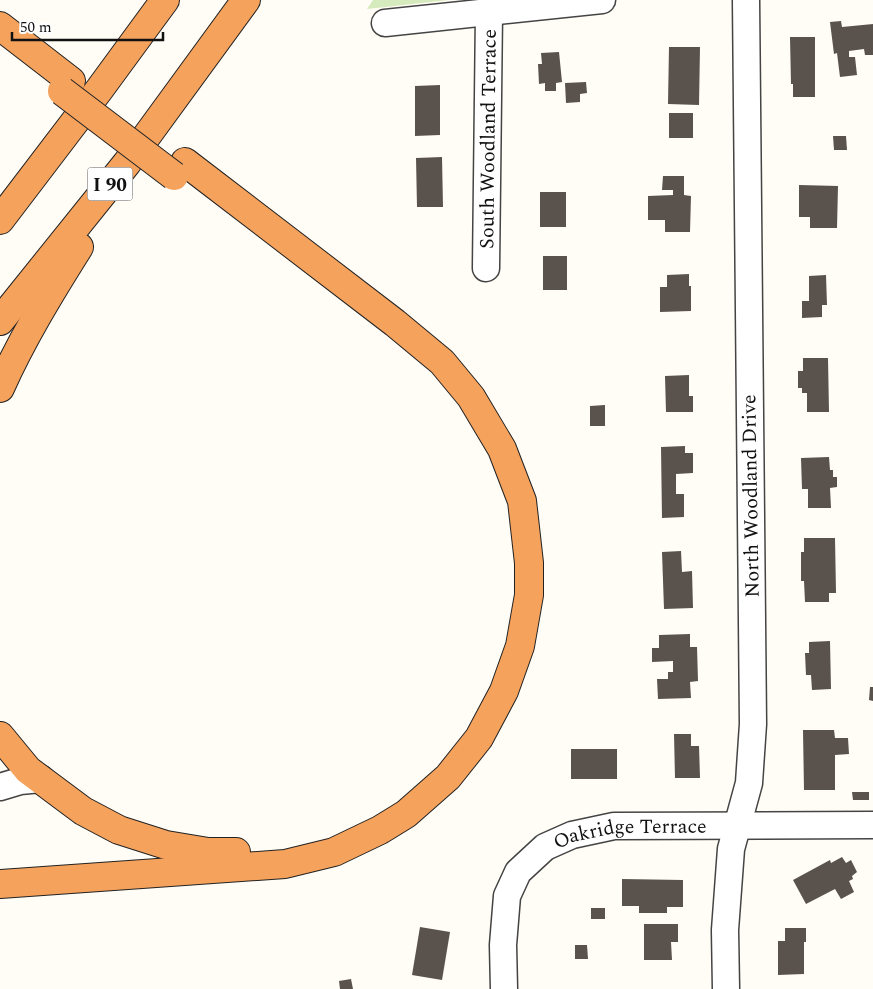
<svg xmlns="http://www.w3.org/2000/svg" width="873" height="989" font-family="Spectral,serif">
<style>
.green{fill:#d5ebbd}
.building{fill:#5a524d}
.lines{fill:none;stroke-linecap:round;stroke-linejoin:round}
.minor-casing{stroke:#444;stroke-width:29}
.highway-casing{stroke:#222;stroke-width:30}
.minor{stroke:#fff;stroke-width:26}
.highway{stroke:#f5a25d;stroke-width:28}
.highway-bridge-casing{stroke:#222;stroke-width:30;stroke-linecap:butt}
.highway-bridge{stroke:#f5a25d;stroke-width:28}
.labels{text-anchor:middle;stroke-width:5;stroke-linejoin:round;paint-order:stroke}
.shield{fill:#fff;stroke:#585858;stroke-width:1}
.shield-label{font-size:19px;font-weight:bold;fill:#111}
.street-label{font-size:20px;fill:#111;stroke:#fff}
</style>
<rect width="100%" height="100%" fill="#fffdf5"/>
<polygon class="green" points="373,0 449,0 367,9"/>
<g class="building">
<polygon points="841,21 842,27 873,24 873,55 865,55 864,49 849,51 849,57 855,57 857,75 840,77 837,53 834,54 830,22"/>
<polygon points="790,37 815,37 815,97 793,97 793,84 791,84"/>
<polygon points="669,47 700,47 699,105 668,104"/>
<polygon points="559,52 562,82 556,83 556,91 545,91 545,83 539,84 538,64 542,64 541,53"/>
<polygon points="586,82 587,93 580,94 580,102 566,103 565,83"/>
<polygon points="440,85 440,135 415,136 415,86"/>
<rect x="669" y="113" width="24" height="25"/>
<polygon points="833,136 846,136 847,150 834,150"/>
<polygon points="442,157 443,207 417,207 416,158"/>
<polygon points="663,176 684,176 684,195 691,196 690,232 665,232 665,220 648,220 648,196 673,195 673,190 662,190"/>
<polygon points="799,185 838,186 837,228 810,228 810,217 799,217"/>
<rect x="540" y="192" width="26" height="35"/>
<rect x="543" y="256" width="24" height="34"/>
<polygon points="689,274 689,286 691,286 691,311 660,312 660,287 667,287 667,275"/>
<polygon points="826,275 827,305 822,305 822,317 802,318 802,301 809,301 809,276"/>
<polygon points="803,358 828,358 829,412 807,412 807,393 802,393 802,388 798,388 798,371 803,371"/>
<polygon points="689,375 689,396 693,396 693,412 666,412 665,376"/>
<polygon points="605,405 605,426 590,426 590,406"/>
<polygon points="685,446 685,453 693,453 693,473 676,474 676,494 684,494 684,517 662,518 661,447"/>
<polygon points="829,457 830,470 833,470 833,477 837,477 837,487 830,488 831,508 808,508 808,489 802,489 801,458"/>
<polygon points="804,538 835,538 836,593 829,593 829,602 805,602 804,581 801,581 801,552 804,552"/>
<polygon points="681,551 682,572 692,571 693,608 664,609 662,552"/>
<polygon points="690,634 690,647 697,647 698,681 690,682 691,698 658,699 657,679 668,679 668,672 673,672 673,661 652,662 652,648 659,648 659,635"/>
<polygon points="830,641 831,689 812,690 811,675 806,675 805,653 809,653 809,642"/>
<polygon points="870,687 873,687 873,701 869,700"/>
<polygon points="803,730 834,730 835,738 848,738 849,754 835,755 835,790 804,790"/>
<polygon points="674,734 691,734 691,746 699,746 700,778 675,778"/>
<rect x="571" y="749" width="46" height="30"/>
<polygon points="852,792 869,792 869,800 853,800"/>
<polygon points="842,857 846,863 851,860 857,872 852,876 853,879 849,881 854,892 841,899 835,889 806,904 793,880 830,860 831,863"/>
<polygon points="622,879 683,880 683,907 667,907 667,913 639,913 639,906 622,906"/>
<rect x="591" y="908" width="14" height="11"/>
<polygon points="644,924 678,924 678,942 671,942 672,960 644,960"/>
<polygon points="420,927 450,932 442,980 412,975"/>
<polygon points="785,928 806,928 806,942 804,942 804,974 778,975 778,941 785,941"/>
<polygon points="575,945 587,945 588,959 575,959"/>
<polygon points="351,979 353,989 340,989 339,981"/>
</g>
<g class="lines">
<defs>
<g id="minor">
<polyline points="385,23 602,0"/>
<path id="s1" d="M486 268 489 12"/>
<polyline points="0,787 20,781 41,779"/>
<path id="s2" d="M504 989 503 945 507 896 518 872 545 847 572 835 614 826 873 825"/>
<polyline points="726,989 725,930 731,849 749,783 753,724 746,0"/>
</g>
<g id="highway">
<polyline points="0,26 71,81"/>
<polyline points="0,220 99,90 165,0"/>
<polyline points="0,321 127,163 246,0"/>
<path d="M0 388C22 339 50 293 79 247"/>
<polyline points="0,736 28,770 83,811 119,830 166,845 208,852 236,852"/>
<polyline points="0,884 285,864 334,852 380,830 406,814 448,777 479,738 504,691 520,646 529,595 529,563 522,501 502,449 471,397 442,362 395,323 185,162"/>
</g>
</defs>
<use href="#minor" class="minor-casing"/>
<use href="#highway" class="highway-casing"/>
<use href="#minor" class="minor"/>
<use href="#highway" class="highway"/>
<defs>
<polyline id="highway-bridge" points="62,91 174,176"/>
</defs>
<use href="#highway-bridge" class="highway-bridge-casing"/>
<use href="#highway-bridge" class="highway-bridge"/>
</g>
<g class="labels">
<rect class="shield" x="87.5" y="167.5" width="45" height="33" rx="4"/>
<g class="shield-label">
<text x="110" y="191">I 90</text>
</g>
<g class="street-label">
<text dy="7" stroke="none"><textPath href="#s1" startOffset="129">South Woodland Terrace</textPath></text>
<text transform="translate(750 496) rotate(-91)" y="7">North Woodland Drive</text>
<text dy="7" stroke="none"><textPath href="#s2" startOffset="244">Oakridge Terrace</textPath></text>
</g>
</g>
<path d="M12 32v8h151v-8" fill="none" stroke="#111111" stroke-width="2.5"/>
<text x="20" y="32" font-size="15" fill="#111111" stroke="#ffffff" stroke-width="4" paint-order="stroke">50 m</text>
</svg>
